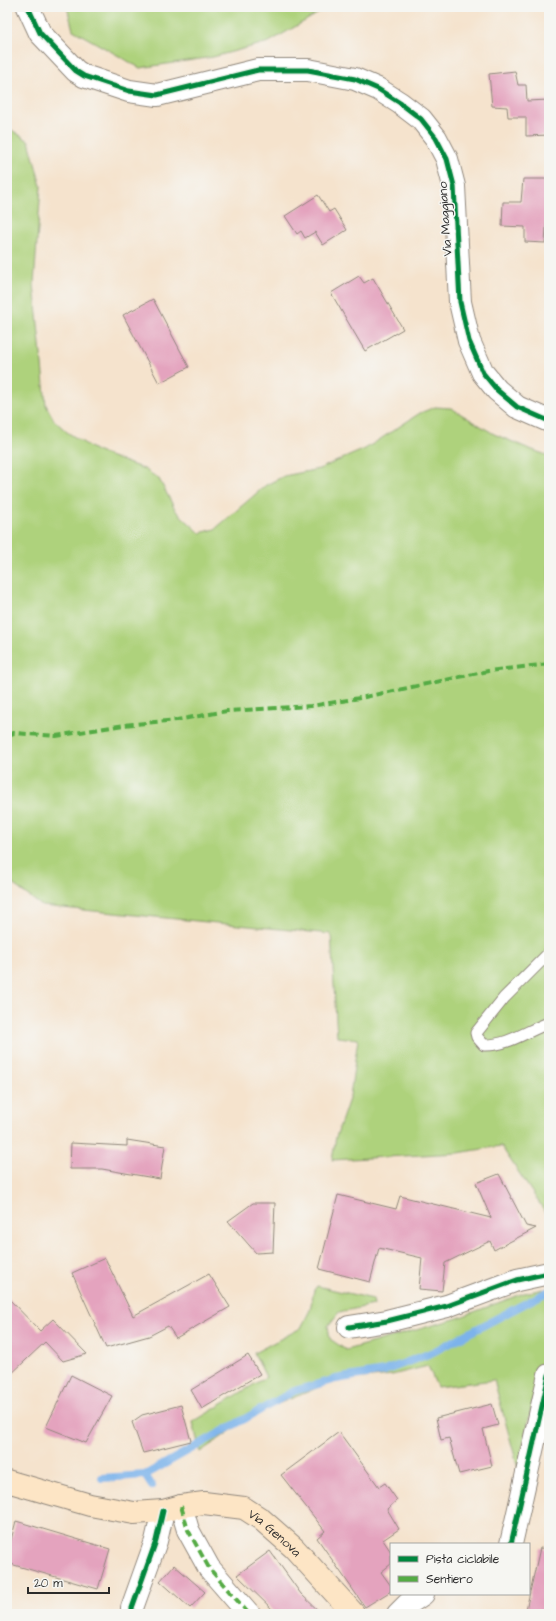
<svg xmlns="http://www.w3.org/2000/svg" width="556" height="1621" font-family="'Architects Daughter',sans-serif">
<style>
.green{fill:#aed27b;stroke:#6c7e53}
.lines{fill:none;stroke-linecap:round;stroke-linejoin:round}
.stream{stroke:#7cb3eb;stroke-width:8}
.building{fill:#e4a3be}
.lane-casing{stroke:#90877c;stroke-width:13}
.street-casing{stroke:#90877c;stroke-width:24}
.secondary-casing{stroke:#90877c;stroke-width:24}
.lane{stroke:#fff;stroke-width:11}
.street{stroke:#fff;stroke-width:22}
.secondary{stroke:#fde5c5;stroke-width:22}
.quiet{stroke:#54ab44;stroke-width:4;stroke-dasharray:8 4;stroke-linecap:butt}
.cycleway-casing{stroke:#f6f6f2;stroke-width:8}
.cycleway{stroke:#00873e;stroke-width:5}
.labels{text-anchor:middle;stroke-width:3;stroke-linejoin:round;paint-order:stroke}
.street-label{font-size:13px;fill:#2b2b2b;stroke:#f6f6f2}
</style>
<rect width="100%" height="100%" fill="#f6f6f2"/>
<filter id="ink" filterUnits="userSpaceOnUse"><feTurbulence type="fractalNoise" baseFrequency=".025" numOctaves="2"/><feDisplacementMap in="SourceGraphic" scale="8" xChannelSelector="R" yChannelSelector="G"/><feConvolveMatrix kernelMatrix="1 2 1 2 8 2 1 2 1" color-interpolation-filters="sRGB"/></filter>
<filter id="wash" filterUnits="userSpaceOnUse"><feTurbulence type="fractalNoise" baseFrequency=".012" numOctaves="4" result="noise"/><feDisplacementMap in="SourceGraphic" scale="16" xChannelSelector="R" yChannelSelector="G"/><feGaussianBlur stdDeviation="0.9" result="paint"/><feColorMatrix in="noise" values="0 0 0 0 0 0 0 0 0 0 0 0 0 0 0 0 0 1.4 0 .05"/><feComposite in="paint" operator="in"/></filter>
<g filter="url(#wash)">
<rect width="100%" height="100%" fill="#f5e3cd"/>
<g class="green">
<polygon points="67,7 329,7 269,42 213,57 140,68 73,30"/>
<polygon points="7,127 29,141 41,186 34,284 46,405 54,420 67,432 96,451 144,469 159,479 176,511 200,533 215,529 266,485 284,476 319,469 365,449 420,413 435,407 451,408 494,434 527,448 549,456 549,1208 546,1213 501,1146 458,1153 332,1160 336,1137 350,1096 358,1039 337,1037 331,934 42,906 7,880"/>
<polygon points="317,1286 373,1299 374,1305 339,1312 328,1326 330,1339 346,1350 458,1318 524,1293 549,1288 549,1329 518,1468 494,1380 437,1387 428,1366 392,1375 334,1381 258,1412 200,1452 193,1422 266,1377 254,1353 301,1328 310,1310 314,1290"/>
</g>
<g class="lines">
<g class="stream">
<polyline points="145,1475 152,1486"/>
<polyline points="102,1478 145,1475 294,1391 336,1379 384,1371 431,1353 549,1291"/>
</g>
</g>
<g id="blocks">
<g class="building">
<polygon points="515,71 518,85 526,85 527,101 549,100 549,135 526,136 526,117 508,117 507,107 492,106 489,74"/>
<polygon points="523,179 549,179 549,213 547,213 545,243 525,242 525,227 502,226 503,202 521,202"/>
<polygon points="318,195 329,212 334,209 347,230 323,245 315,232 305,238 301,231 297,234 285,216"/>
<polygon points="359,276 364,283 373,278 403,329 365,351 331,293"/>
<polygon points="153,299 189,367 159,383 123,315"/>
<polygon points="127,1140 165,1146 160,1179 102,1169 70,1169 71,1143 127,1146"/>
<polygon points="499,1174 526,1226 536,1228 494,1250 490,1241 445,1263 442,1291 419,1289 422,1258 379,1248 370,1282 319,1269 338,1195 396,1209 400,1196 491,1218 476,1183"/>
<polygon points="253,1203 275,1203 273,1252 256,1253 228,1221"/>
<polygon points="105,1258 133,1316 209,1274 230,1307 176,1338 168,1326 149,1336 106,1348 72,1273"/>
<polygon points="7,1297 40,1331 53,1319 87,1354 63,1361 45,1342 7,1378"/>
<polygon points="248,1355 260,1374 202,1409 191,1390"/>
<polygon points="71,1375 112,1396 86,1443 46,1427"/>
<polygon points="492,1404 498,1425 483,1429 492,1466 459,1474 449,1438 441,1440 436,1418"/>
<polygon points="181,1405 191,1441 143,1453 132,1422 142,1415"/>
<polygon points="339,1432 379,1487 385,1483 397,1500 387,1509 399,1529 383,1540 391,1552 391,1564 381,1572 391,1586 391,1591 365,1607 317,1538 325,1531 281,1475"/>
<polygon points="16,1521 110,1549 98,1589 7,1563 7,1555"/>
<polygon points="540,1548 549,1549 549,1614 525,1614"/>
<polygon points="270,1551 301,1594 322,1614 277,1614 237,1575"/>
<polygon points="174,1565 205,1592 190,1608 160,1581"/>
</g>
</g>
</g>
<g filter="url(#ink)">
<use href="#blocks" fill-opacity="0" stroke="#90877c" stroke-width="1"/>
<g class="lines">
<defs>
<path id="lane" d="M549 953 504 998 476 1033 477 1037 484 1045C508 1046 528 1030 549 1023"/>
<g id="street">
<polyline points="28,7 40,33 76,71 84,76 129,91 157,95 258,70 308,70 355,79 378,89 400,103 421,119 436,138 447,159 454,186 460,302 469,341 483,373 497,390 517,407 549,421"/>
<polyline points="349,1327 387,1321 447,1306 517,1280 549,1273"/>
<polyline points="181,1506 188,1530 209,1568 249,1614"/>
<polyline points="511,1544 549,1375"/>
<polyline points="132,1614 132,1608 156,1541 163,1511"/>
<polyline points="398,1614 408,1604 423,1594"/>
</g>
<g id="secondary">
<path id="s1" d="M7 1481 90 1505 134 1513 163 1511 181 1506 204 1503 244 1508 261 1519 294 1548 354 1614"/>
</g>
</defs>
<use href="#lane" class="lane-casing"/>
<use href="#street" class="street-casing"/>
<use href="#secondary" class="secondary-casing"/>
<use href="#lane" class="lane"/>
<use href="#street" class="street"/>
<use href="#secondary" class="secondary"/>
<g class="quiet">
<polyline points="7,735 14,733 56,736 124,725 177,720 227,711 311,706 360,698 488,671 549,664"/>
<polyline points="181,1506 188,1530 209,1568 249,1614"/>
</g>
<defs>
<g id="cycleway">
<polyline points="28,7 40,33 76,71 84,76 129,91 157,95 258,70 308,70 355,79 378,89 400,103 421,119 436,138 447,159 454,186 460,302 469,341 483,373 497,390 517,407 549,421"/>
<polyline points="349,1327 387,1321 447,1306 517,1280 549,1273"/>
<polyline points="511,1544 549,1375"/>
<polyline points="132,1614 132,1608 156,1541 163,1511"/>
</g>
</defs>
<use href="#cycleway" class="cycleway-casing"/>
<use href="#cycleway" class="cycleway"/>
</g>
</g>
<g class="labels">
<g class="street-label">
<text transform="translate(444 219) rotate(-94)" y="5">Via Maggiano</text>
<text dy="5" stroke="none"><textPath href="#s1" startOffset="282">Via Genova</textPath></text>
</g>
</g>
<rect width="556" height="1621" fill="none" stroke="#f6f6f2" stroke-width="24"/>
<rect x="390" y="1543" width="140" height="52" fill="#f6f6f2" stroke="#a5a5a2"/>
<rect x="398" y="1556" width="20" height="6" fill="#00873e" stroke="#a5a5a2"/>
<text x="426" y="1563" font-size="12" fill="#2b2b2b">Pista ciclabile</text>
<rect x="398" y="1576" width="20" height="6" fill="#54ab44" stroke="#a5a5a2"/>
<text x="426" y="1583" font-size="12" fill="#2b2b2b">Sentiero</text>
<path d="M28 1587v6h81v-6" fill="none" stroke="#2b2b2b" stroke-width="2"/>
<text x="34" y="1587" font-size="12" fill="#2b2b2b" stroke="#f6f6f2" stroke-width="3" paint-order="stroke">20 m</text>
</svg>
